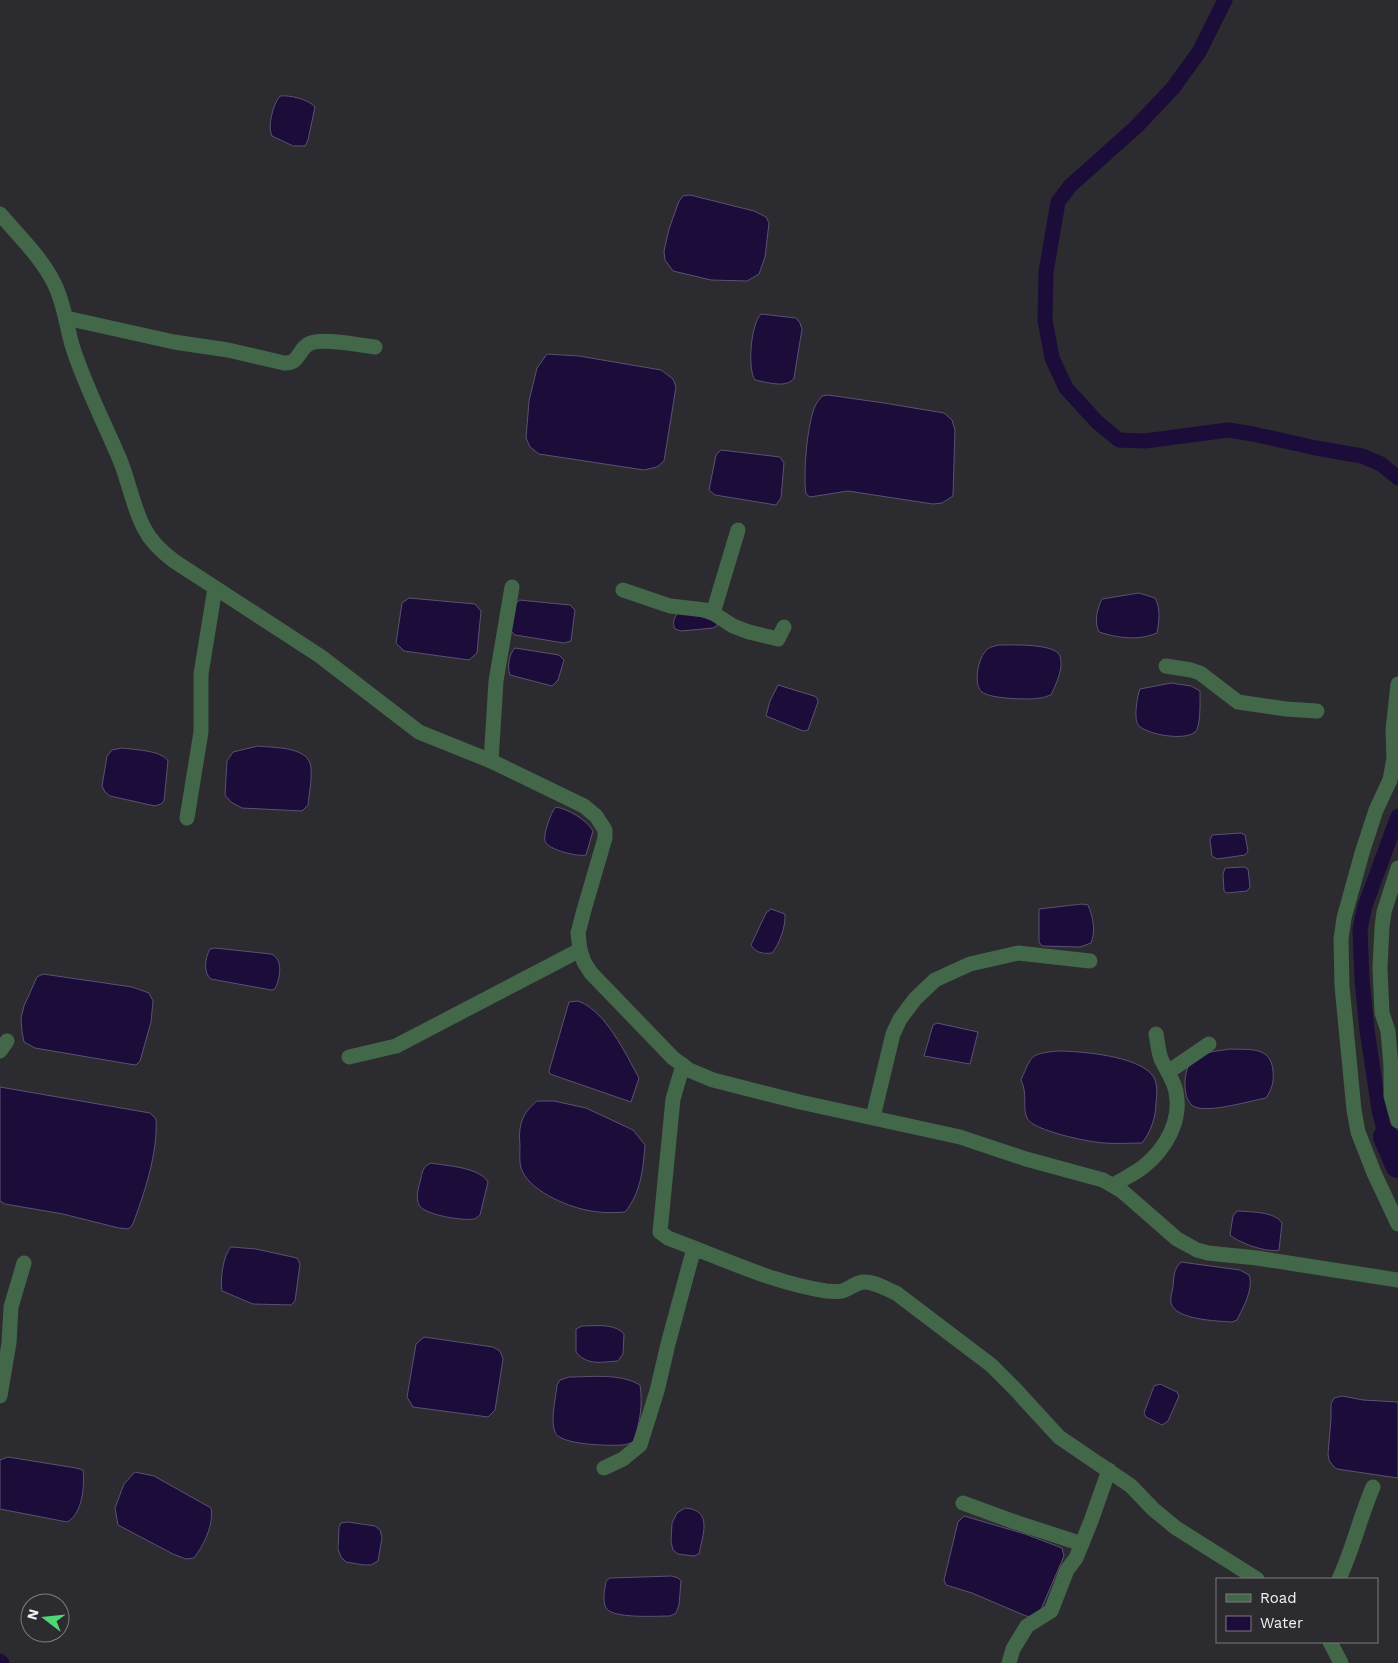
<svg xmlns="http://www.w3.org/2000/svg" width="1398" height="1663" font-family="'Work Sans',sans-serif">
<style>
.water{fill:#1c0c39;stroke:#5c5172}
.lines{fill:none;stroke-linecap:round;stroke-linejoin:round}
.canal{stroke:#1c0c39;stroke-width:15}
.river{stroke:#1c0c39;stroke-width:26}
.minor{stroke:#436749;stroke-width:15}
</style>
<rect width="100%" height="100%" fill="#2c2b30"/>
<g class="water">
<path d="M280 96C290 95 308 99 315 107L308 140 305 146H293L272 136C267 127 273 104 280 96Z"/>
<polygon points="690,195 754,211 766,217 769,223 765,257 759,274 747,281 711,280 673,271 665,260 664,251 669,229 679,201 683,196"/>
<path d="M761 314 796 318 800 323 802 329 794 378C787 389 766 382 755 380 747 368 751 324 761 314Z"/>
<polygon points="547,354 579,356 661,370 673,379 676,387 664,461 657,467 644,470 539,454 530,447 526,438 529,401 537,368"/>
<path d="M828 395 884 403 944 413 952 420 955 430 953 496 942 503 933 504 848 491 810 497 806 494C803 474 807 425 815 406 817 402 820 399 822 396Z"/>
<polygon points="721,450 780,457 784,463 781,498 776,505 715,495 709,490 716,455"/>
<path d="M1139 593 1155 598C1161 609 1159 622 1157 633 1138 641 1118 638 1099 632 1094 622 1097 609 1102 599Z"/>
<polygon points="409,598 475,604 481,611 477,653 469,660 404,651 396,643 402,603"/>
<polygon points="519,600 570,605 575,610 571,641 564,643 515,635 511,631 516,604"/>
<path d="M688 612 717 622V626L713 628 681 631 675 629C672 623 674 618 678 613Z"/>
<path d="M999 645C1011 645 1055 643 1060 656 1064 668 1056 684 1051 695 1047 696 1043 698 1040 698 1029 700 990 699 982 692 973 685 978 659 985 652 988 647 994 646 999 645Z"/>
<path d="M515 648 559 655 564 660 558 680 552 686 510 675C507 667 509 654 515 648Z"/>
<path d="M1171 683 1191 686 1200 691C1200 699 1201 727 1195 732 1185 741 1149 735 1139 726 1133 721 1137 696 1140 689Z"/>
<polygon points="778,685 814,696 817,698 818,702 808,730 803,731 766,716 770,701"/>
<path d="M258 746C274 748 311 746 311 769 312 781 309 793 308 805L302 811 242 808 231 802 225 795 227 761 233 752Z"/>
<path d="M122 748C135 750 161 750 168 761L164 801 161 804 155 806 110 796 105 792 102 786 107 756 112 750Z"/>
<path d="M556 807C568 809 587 820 593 831L586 855C578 857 548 850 545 841 543 835 551 811 556 807Z"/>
<polygon points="1241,833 1245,835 1248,851 1245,855 1217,859 1212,856 1210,840 1212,835"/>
<polygon points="1244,867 1248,869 1250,887 1247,891 1227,893 1224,891 1223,874 1225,868"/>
<path d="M1082 904 1088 905C1093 917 1096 931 1091 943L1080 947 1042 946 1039 942V909Z"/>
<path d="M771 909 785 914C786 926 779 945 772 953 763 954 756 953 751 945L766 913Z"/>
<path d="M215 948 271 954C284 959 280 978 275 989L271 990 211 979C203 973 205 958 210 949Z"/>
<polygon points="43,974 132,987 149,993 153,1001 151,1022 140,1061 136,1065 129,1064 35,1048 24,1042 22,1032 21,1018 24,1006 37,977"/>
<path d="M578 1001C606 1011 625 1053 639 1078L631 1102 550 1074 549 1071 569 1002Z"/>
<polygon points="937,1023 978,1032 970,1064 924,1056 933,1025"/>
<path d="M1230 1049C1250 1050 1271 1046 1273 1071 1274 1082 1272 1089 1266 1098 1249 1101 1210 1113 1195 1107 1180 1101 1183 1063 1196 1056 1205 1052 1219 1051 1230 1049Z"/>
<path d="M1057 1051C1081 1051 1139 1056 1153 1076 1158 1084 1157 1094 1156 1103 1156 1116 1151 1132 1142 1143 1130 1143 1116 1144 1104 1143 1089 1142 1033 1131 1027 1118 1022 1107 1028 1094 1021 1080 1032 1055 1030 1054 1057 1051Z"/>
<path d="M0 1087 150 1113 156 1119C158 1153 144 1195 132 1226L128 1229 119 1228 63 1214 5 1204 0 1201Z"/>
<path d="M537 1101H554L586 1108 633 1130 645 1145C643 1169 641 1193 625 1212 612 1213 599 1213 586 1210 566 1206 528 1190 521 1168 519 1161 520 1152 520 1145 518 1126 522 1113 537 1101Z"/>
<path d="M431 1163C447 1166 479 1167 488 1182L480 1215C477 1217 477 1218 474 1219 463 1221 424 1215 419 1205 415 1197 419 1186 421 1178 422 1171 424 1166 431 1163Z"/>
<path d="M1237 1211C1250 1212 1274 1211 1282 1223L1279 1250C1267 1253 1239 1243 1230 1235L1233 1216Z"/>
<path d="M231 1247 256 1249 297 1258 300 1264 295 1301 291 1305 253 1304 222 1291C220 1280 223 1255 231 1247Z"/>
<path d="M1181 1262 1240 1270 1249 1275C1254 1289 1243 1307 1237 1320L1232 1322C1218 1321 1175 1320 1171 1303 1170 1298 1172 1292 1173 1287 1174 1277 1173 1270 1181 1262Z"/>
<path d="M582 1326C596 1326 614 1323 624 1334L623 1354 618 1361C602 1362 587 1366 576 1352V1329Z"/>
<polygon points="424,1337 493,1347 500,1351 503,1359 495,1410 488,1417 413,1407 407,1397 416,1344"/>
<path d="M569 1377C592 1377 620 1373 640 1385 643 1405 640 1423 633 1442 630 1443 626 1445 622 1445 609 1446 559 1445 555 1432 550 1421 556 1397 557 1385L560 1380Z"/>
<polygon points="1160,1384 1177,1392 1179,1396 1168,1421 1162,1425 1146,1417 1144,1413 1154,1386"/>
<polygon points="1342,1396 1363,1400 1398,1402 1398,1478 1337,1469 1333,1466 1329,1460 1328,1454 1331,1419 1331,1404 1334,1398"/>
<path d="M8 1457 76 1468 83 1470C85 1486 82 1515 67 1522L0 1509V1460Z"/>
<path d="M135 1472 154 1476 211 1508C214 1524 204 1545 194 1558L186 1559 173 1554 118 1525 115 1508 124 1484Z"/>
<path d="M685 1508C714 1510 702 1536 699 1554L694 1556 678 1554 673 1550 671 1542 672 1523 677 1513Z"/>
<polygon points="964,1516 1025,1534 1062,1548 1064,1556 1039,1614 1033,1617 1026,1616 972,1593 946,1585 944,1580 958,1522"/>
<polygon points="348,1522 375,1526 380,1530 382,1538 378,1561 371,1565 364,1565 346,1562 341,1557 338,1549 339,1527 341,1523"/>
<path d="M672 1576 678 1578 681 1581 679 1605 676 1613 670 1616C658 1616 612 1619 606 1608 602 1601 605 1588 606 1581L610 1578Z"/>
</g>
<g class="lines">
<g class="canal">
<polyline points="1225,0 1199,52 1173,88 1136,127 1070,186 1058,202 1046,272 1045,320 1052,358 1066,388 1097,422 1119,440 1145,441 1228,430 1253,434 1316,448 1362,456 1381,464 1398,478"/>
<polyline points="1386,1137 1379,1110 1367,1030 1362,979 1360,929 1365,906 1398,816"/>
<polyline points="0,1661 2,1663"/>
</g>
<polyline class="river" points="1386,1137 1398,1165"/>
<g class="minor">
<path d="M0 214C19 236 41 257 54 283 64 302 66 324 72 345 84 384 104 422 120 460 129 482 133 507 144 528 151 542 162 552 174 561L320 656 419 732 491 761 584 806 596 816 605 830V838L584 910 578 933 580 950 584 962 591 973 673 1058 689 1070 713 1080 800 1102 960 1137 1026 1159 1103 1180 1122 1191 1177 1239 1197 1250 1208 1253 1257 1258 1398 1280"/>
<path d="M66 318 174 342 228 350 284 363C301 364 298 347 311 343 325 338 359 345 375 347"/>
<polyline points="623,590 670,606 705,610 713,613 733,626 749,632 778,639 784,627"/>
<polyline points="713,613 738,530"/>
<polyline points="1166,666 1191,670 1200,673 1238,702 1286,709 1317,711"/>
<polyline points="1398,684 1393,730 1394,758 1390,780 1376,810 1362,853 1344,918 1341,939 1342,986 1354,1110 1358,1132 1374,1173 1398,1224"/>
<polyline points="491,761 496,681 512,587"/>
<polyline points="187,818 201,732 201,674 215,588"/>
<polyline points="1398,868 1384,912 1382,927 1380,968 1382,1013 1388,1031 1391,1067 1391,1096 1398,1121"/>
<polyline points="0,1051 7,1041"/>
<polyline points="349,1057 396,1046 580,950"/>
<polyline points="683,1065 673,1099 660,1232 668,1238 694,1248"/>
<polyline points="1168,1072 1209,1044"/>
<polyline points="873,1117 893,1034 900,1019 915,999 935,980 970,964 1018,953 1090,961"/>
<path d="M1113 1185C1123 1179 1134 1174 1143 1167 1165 1150 1182 1121 1176 1092 1174 1081 1167 1071 1162 1061 1158 1053 1158 1043 1156 1034"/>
<polyline points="0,1396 9,1343 11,1307 24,1263"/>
<path d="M604 1468 623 1459 640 1445 657 1391 668 1344 694 1248C737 1265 780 1284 826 1291 831 1291 838 1292 842 1291 849 1289 855 1283 863 1282 874 1281 886 1289 896 1293L991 1365 1015 1389 1059 1437 1131 1486 1153 1509 1176 1528 1257 1579"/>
<polyline points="963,1503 1012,1521 1082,1544"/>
<path d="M1339 1579C1353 1549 1360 1517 1373 1487"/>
<polyline points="1330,1642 1341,1663"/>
<polyline points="1009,1663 1013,1649 1027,1626 1051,1611 1067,1570 1076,1558 1091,1521 1109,1470"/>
</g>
</g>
<rect x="1216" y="1578" width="162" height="65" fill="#2c2b30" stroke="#7c7b7f"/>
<rect x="1226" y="1594" width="25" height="8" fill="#436749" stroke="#7c7b7f"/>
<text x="1260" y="1603" font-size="15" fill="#f3f2f6">Road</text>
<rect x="1226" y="1616" width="25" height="15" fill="#1c0c39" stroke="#7c7b7f"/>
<text x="1260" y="1628" font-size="15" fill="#f3f2f6">Water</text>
<g transform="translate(45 1618) rotate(286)"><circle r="24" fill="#2c2b30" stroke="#7c7b7f"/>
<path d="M0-4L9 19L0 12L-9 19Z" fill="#4fd675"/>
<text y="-8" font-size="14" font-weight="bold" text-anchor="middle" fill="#f3f2f6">N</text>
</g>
</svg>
